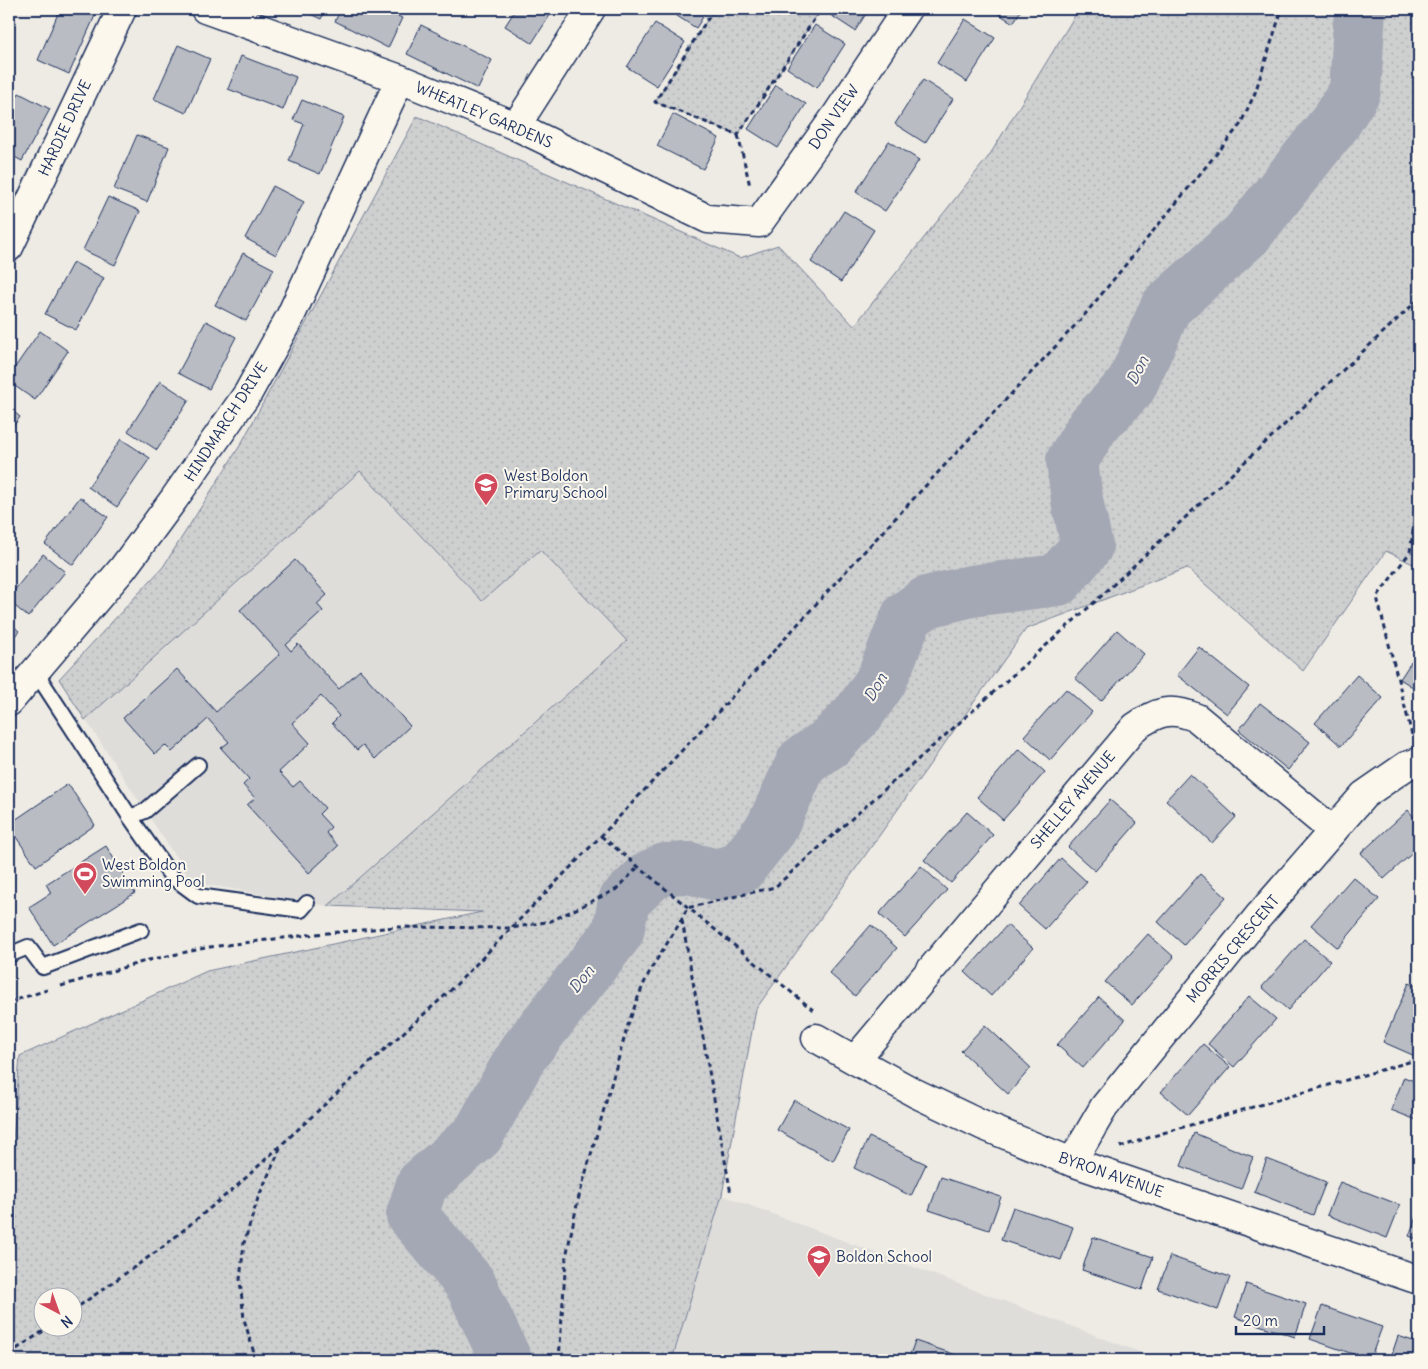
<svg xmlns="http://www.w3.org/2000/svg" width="1428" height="1369" font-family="Delius,sans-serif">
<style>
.built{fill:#deddda}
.grass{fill:url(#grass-dots);stroke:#747f96;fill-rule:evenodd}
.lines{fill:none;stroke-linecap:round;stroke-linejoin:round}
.river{stroke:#a3a8b4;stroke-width:52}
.building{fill:#b9bcc3;stroke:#1b2f5e}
.lane-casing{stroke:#1b2f5e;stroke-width:18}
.street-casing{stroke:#1b2f5e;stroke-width:31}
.path{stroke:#1b2f5e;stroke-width:3;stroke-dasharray:5 4;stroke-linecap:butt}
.lane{stroke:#fbf7ec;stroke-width:14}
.street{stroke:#fbf7ec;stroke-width:28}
.labels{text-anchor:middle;stroke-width:4;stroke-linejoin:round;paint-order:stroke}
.street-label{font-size:15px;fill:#1b2f5e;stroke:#fbf7ec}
.poi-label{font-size:15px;fill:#1b2f5e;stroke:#fbf7ec;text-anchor:start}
.water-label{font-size:16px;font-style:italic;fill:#445378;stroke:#fbf7ec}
</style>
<defs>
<pattern id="grass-dots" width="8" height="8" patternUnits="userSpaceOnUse" patternTransform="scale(1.25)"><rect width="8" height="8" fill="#cecfcf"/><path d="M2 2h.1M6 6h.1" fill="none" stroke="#b0b2b4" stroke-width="1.8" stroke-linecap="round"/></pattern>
</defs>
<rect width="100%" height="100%" fill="#eeebe4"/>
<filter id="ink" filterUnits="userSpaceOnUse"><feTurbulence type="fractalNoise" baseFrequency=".02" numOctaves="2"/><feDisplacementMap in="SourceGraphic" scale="10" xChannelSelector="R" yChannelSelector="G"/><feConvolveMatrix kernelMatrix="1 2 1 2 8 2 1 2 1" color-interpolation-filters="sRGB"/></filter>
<g filter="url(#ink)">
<g class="built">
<polygon points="417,116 740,258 778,245 854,326 485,911 328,906 192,882 59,679 163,567 241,444"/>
<polygon points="722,1195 1161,1360 672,1360"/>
</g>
<g class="grass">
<polygon points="714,9 821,9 738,135 655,102"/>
<path d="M1079 9H1419V567L1386 551 1303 671 1187 568 1026 629 756 1009 722 1195 672 1360H9V1190L20 1056 207 971 482 912 328 906 627 641 540 550 482 601 360 471 85 720 59 679 163 567 241 444 417 116 740 258 778 245 854 326 989 156ZM42 1296H72V1326H42Z"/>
</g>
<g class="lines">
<polyline class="river" points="506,1360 470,1283 412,1215 422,1184 478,1135 522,1055 618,932 624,901 650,876 665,869 689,868 717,875 740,868 771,829 802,762 831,742 859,713 881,681 907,616 927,602 971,591 1058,580 1087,546 1077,500 1072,461 1093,426 1131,386 1166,307 1246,235 1335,123 1355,91 1360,9"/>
</g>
<g class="building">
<polygon points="60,9 98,9 69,74 38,60"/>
<polygon points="299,9 326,9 321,19"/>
<polygon points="341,9 382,9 402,18 388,48 335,21"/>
<polygon points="516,9 554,9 532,43 505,26"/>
<polygon points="666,9 708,9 696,28"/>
<polygon points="828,9 869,9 855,31 826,12"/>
<polygon points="991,9 1022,9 1013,23"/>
<polygon points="965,19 995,38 967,82 937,63"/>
<polygon points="655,23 685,42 657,86 627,67"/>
<polygon points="421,25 492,60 478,89 407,54"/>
<polygon points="815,25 845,44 817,88 787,68"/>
<polygon points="178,45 210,59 186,113 154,99"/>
<polygon points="241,56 296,77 283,110 228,89"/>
<polygon points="923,80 953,99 925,143 895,124"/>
<polygon points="776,85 806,104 778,148 748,129"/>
<polygon points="19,93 50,109 22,161 9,154 9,111"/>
<polygon points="302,100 344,117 320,174 289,161 304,124 293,120"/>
<polygon points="673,114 719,138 703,169 657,146"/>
<polygon points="137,135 169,147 147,202 114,189"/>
<polygon points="889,141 919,160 885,211 856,192"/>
<polygon points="273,186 304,202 276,255 245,238"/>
<polygon points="108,197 140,211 115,265 83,250"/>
<polygon points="844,211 874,230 841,282 811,262"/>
<polygon points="243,253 274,269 246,321 215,305"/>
<polygon points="73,262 104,278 76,330 45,314"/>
<polygon points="206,321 236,337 209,389 178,373"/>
<polygon points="40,331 68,351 35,400 9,382 9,376"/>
<polygon points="160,381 189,400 157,450 128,431"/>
<polygon points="9,408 20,417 9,432"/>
<polygon points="121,439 150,458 117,507 88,487"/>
<polygon points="80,497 108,517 73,565 45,544"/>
<polygon points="43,554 65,572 28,617 9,601 9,597"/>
<polygon points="295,560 327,595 317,604 323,611 286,645 291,651 298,644 339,689 360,670 410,726 375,759 363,745 357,750 332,723 339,716 321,696 292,723 310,743 279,772 293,787 300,781 325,808 319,814 331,827 326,833 338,846 309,873 247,805 255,798 243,785 249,779 221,748 229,742 208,719 172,752 165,745 155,754 123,718 177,669 216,712 280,654 240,610"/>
<polygon points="9,622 19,631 9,643"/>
<polygon points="1117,630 1144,654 1101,701 1075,678"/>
<polygon points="1199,647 1249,687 1227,714 1177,675"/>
<polygon points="1419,650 1419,691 1400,679"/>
<polygon points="1357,675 1383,698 1341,746 1315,723"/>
<polygon points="1066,689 1092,712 1050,760 1024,736"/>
<polygon points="1260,703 1310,742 1288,770 1239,730"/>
<polygon points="1019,749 1045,772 1003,820 977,797"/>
<polygon points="1190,774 1236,817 1212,843 1166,800"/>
<polygon points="68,784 95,825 36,866 9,827 9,824"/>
<polygon points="1110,800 1137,823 1095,871 1068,847"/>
<polygon points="1408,810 1419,823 1419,847 1384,879 1361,853"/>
<polygon points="967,812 993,835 951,883 924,860"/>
<polygon points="106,846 135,893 53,945 29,907 51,893 46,884"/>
<polygon points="1061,858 1087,882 1045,929 1019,906"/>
<polygon points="921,866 947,890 905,937 879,914"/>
<polygon points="1200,874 1226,897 1184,945 1158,922"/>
<polygon points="1353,877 1379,899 1338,948 1311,925"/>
<polygon points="871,925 897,948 855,996 829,973"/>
<polygon points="1007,925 1033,948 991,996 965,972"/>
<polygon points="1148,934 1174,957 1132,1005 1105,982"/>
<polygon points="1304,939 1330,961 1288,1010 1262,987"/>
<polygon points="1409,983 1419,988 1419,1046 1415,1056 1383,1042"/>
<polygon points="1249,996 1276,1019 1234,1067 1208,1044"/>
<polygon points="1099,997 1125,1020 1083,1068 1057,1045"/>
<polygon points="985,1025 1031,1068 1008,1094 961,1051"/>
<polygon points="1203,1044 1230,1067 1188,1115 1161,1092"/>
<polygon points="1404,1077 1419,1083 1419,1121 1391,1110"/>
<polygon points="794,1100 849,1130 833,1161 777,1130"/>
<polygon points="1194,1133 1253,1157 1241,1189 1181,1166"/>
<polygon points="869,1137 926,1164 911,1196 854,1168"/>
<polygon points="1267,1159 1326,1182 1313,1215 1254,1192"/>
<polygon points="941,1177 1001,1197 989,1230 929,1210"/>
<polygon points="1340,1182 1400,1205 1387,1238 1327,1215"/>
<polygon points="1013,1207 1073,1227 1061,1260 1001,1240"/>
<polygon points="1419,1209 1419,1240 1409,1236"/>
<polygon points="1093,1237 1153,1257 1142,1290 1082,1270"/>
<polygon points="1170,1256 1230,1277 1218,1310 1158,1289"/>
<polygon points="1246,1284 1306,1304 1295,1337 1235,1317"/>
<polygon points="1322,1306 1382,1327 1370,1360 1310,1339"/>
<polygon points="1398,1336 1419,1343 1419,1360 1390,1360"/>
<polygon points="915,1341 971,1360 908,1360"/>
</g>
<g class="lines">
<defs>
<g id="lane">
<polyline points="35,671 130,817 171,876 198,896 301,910 307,903"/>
<polyline points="130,817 145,811 198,765"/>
<polyline points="9,955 28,947 43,967 141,930"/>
</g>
<g id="street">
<polyline points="205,9 400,79 516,126 708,219 759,223 835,117 907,9"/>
<polyline points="516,126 591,9"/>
<polyline points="9,247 122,9"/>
<polyline points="9,702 123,568 174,499 248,393 290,317 400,79"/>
<polyline points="816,1038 851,1058 915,1093 984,1126 1072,1162 1419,1280"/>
<path d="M855 1060 1135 727C1158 711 1170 707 1197 718L1333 831"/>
<polyline points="1072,1162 1104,1107 1258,917 1364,795 1406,766 1419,762"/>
</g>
</defs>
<use href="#lane" class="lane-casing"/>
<use href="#street" class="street-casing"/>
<g class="path">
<polyline points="714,9 655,102 738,135 821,9"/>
<polyline points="738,135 750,186"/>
<polyline points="1412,735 1377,597 1410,552 1419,491"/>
<polyline points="601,836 813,1010"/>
<polyline points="682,920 731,1194"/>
<polyline points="61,986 149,960 210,947 316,934 396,927 512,928 551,921 617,889 639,866"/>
<polyline points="9,1002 47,990"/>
<polyline points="1120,1147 1163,1133 1419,1059"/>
<polyline points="72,1311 163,1247 238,1185 376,1057 451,990 601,836 721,709 847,570 1082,318 1240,125 1255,93 1282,9"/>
<polyline points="9,1354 51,1326"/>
<polyline points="256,1360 244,1319 240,1280 244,1243 258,1198 281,1147"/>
<path d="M559 1360 566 1257 578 1200 628 1025C634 1008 640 991 648 975 660 952 677 931 687 908L775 887 1097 600 1419 299"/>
</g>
<use href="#lane" class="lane"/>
<use href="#street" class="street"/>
</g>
</g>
<defs>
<symbol id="school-pin" viewBox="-11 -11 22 30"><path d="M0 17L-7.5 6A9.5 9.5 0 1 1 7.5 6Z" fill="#d1495b" stroke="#fbf7ec"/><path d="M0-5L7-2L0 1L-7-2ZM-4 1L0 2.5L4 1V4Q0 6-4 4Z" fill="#fff"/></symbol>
<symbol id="stadium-pin" viewBox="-11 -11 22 30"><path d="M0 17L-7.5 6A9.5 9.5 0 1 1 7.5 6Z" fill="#d1495b" stroke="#fbf7ec"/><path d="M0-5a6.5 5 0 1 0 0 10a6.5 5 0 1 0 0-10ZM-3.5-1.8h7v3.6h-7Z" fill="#fff"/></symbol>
</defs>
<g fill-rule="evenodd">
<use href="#school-pin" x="472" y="471" width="28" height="38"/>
<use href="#stadium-pin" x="71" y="860" width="28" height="38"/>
<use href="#school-pin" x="805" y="1243" width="28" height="38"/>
</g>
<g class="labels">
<g class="street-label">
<text transform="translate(484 115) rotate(23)" y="5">WHEATLEY GARDENS</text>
<text transform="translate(834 117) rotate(-55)" y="5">DON VIEW</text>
<text transform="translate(65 128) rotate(-65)" y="5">HARDIE DRIVE</text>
<text transform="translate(226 422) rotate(-57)" y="5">HINDMARCH DRIVE</text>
<text transform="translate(1073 800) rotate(-50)" y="5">SHELLEY AVENUE</text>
<text transform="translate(1233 949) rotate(-50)" y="5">MORRIS CRESCENT</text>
<text transform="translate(1111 1175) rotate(19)" y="5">BYRON AVENUE</text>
</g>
<g class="poi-label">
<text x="504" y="481">West Boldon<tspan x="504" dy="17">Primary School</tspan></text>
<text x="102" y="870">West Boldon<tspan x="102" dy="17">Swimming Pool</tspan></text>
<text x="836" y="1262">Boldon School</text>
</g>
<g class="water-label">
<text transform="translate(1137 370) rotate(-63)" y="6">Don</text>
<text transform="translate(875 687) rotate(-60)" y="6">Don</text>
<text transform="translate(581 979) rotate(-52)" y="6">Don</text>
</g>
</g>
<rect width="1428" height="1369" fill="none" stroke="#fbf7ec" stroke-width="30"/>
<rect x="15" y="15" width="1398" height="1339" fill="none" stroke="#1b2f5e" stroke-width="2" filter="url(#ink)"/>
<g transform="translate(58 1312) rotate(139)"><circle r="24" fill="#fbf7ec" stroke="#a1a7b3"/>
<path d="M0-4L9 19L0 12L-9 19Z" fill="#d1495b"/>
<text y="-8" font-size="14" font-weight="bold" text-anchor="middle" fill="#1b2f5e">N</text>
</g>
<path d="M1236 1326v8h88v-8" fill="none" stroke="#1b2f5e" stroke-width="2.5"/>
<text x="1243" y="1326" font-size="15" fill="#1b2f5e" stroke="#fbf7ec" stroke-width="4" paint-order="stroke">20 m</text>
</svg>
